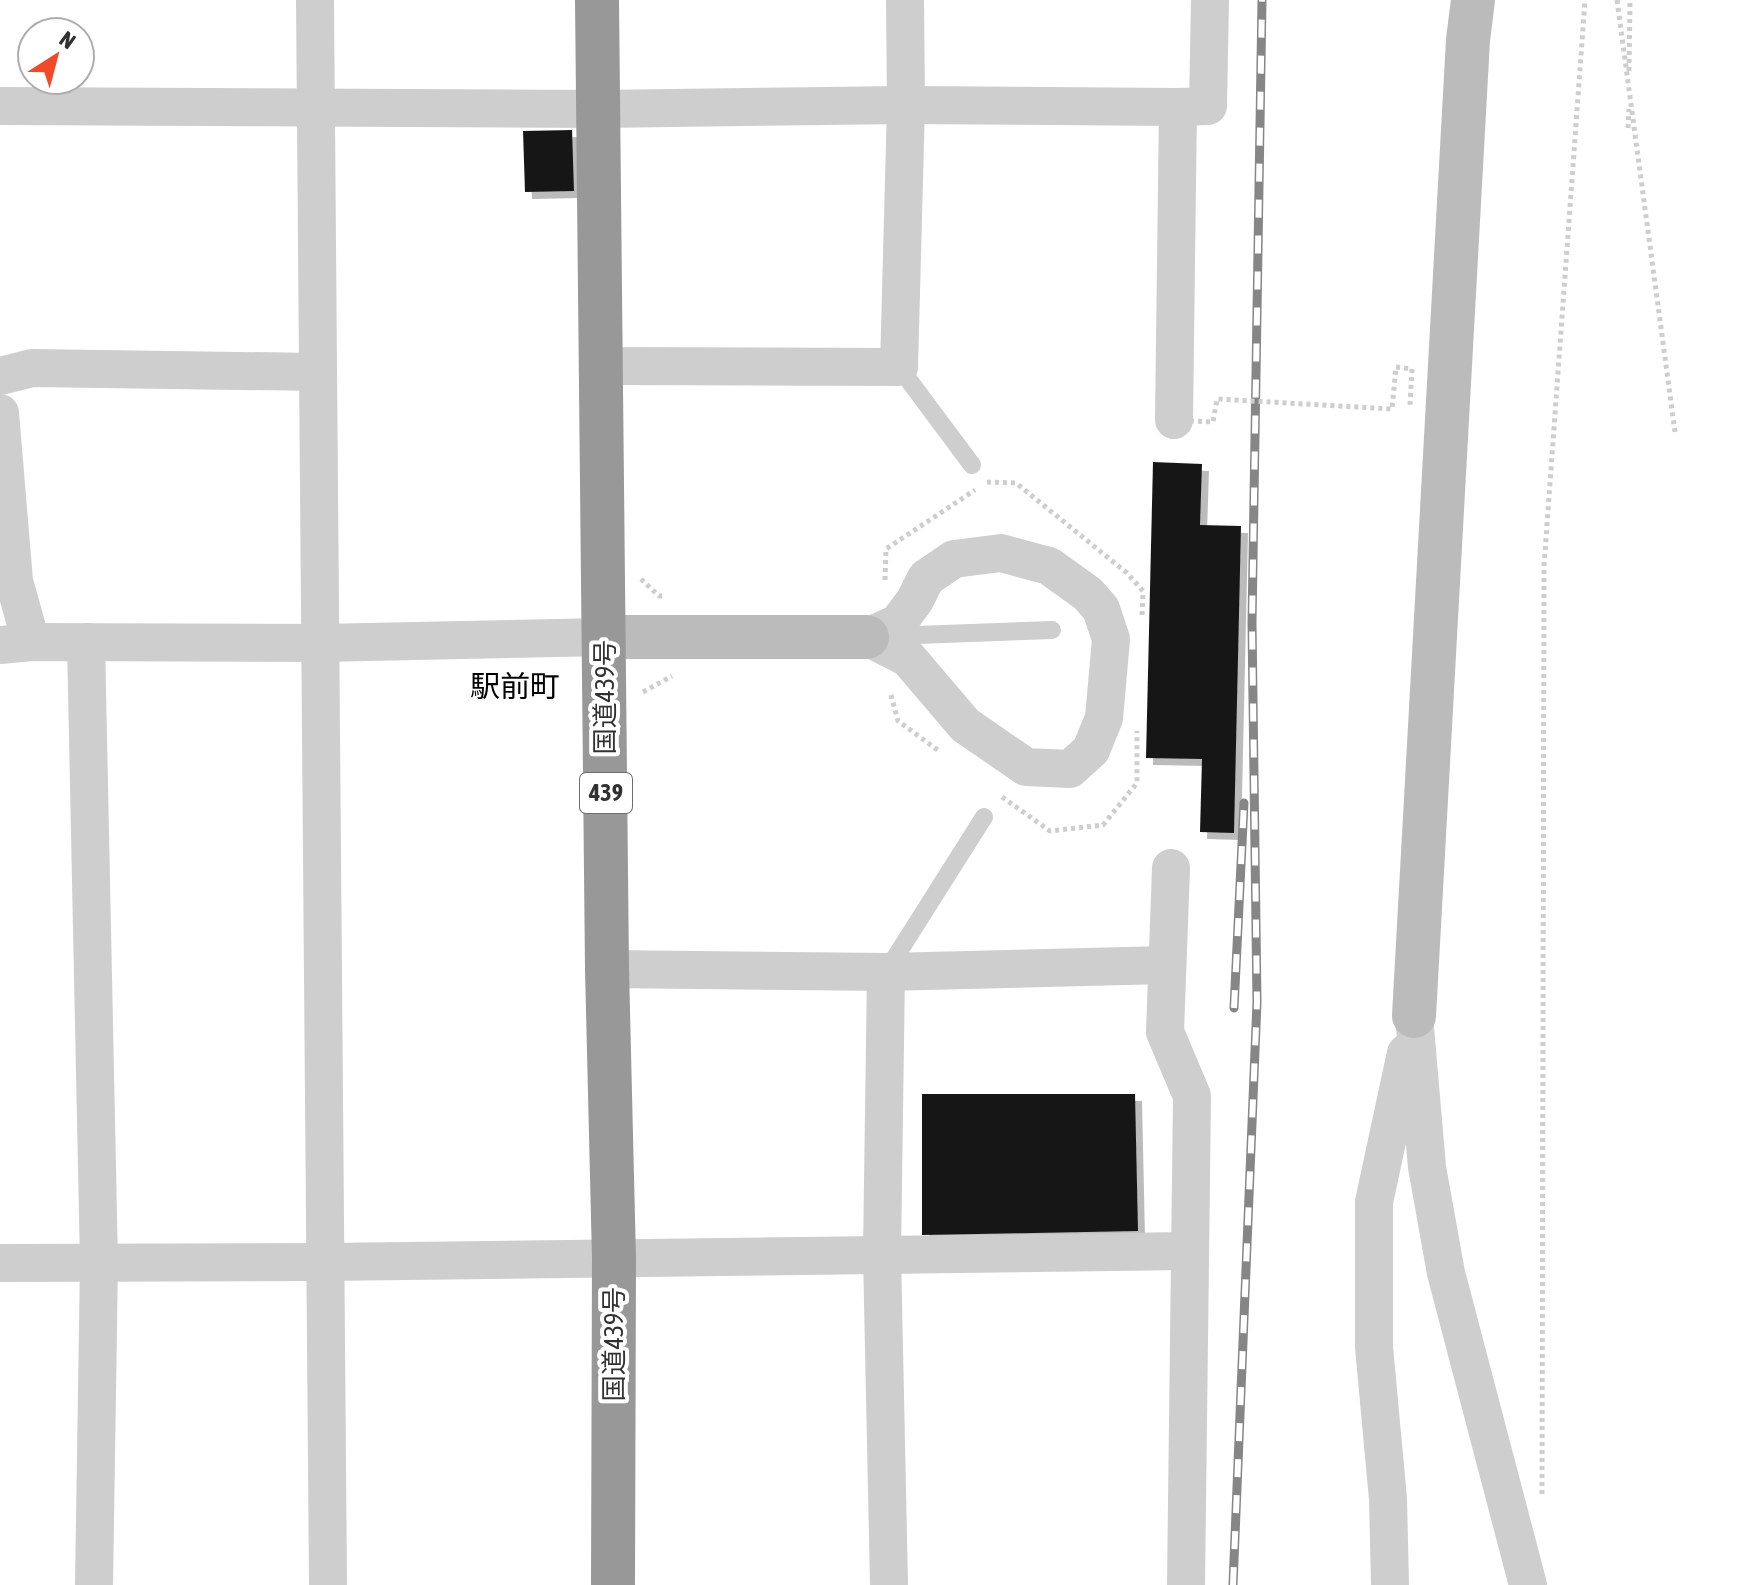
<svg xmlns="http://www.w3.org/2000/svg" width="1740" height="1585" font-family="'Asap Condensed','Noto Sans JP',sans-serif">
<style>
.building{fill:#181818;filter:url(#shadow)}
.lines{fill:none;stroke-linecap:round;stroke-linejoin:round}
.path{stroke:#cecece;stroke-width:5;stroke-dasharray:4 4;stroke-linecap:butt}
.lane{stroke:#cecece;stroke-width:18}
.street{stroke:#cecece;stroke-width:38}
.secondary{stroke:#bbb;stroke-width:44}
.highway{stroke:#989898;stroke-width:44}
.rail-casing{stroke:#868686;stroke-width:9}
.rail{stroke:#fff;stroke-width:6;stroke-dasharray:18;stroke-linecap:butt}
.path-bridge{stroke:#cecece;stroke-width:5;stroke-dasharray:4 4;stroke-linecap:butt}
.labels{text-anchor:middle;stroke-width:8;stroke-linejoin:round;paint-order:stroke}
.shield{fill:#fff;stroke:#6f6f6f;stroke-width:2}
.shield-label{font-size:24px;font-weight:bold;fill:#313131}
.street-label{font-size:26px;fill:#313131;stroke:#fff}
.quarter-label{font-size:30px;fill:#000;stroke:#fff}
</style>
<defs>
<filter id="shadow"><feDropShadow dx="7" dy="7" stdDeviation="0" flood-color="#0004"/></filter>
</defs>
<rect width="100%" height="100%" fill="#fff"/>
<g class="building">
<polygon points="572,130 574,191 525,192 523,131"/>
<polygon points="1153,462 1202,464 1200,525 1241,526 1234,833 1200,832 1202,759 1146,758"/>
<polygon points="922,1094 1135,1094 1138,1231 922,1235"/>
</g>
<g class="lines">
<g class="path">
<polyline points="1617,0 1675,432"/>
<polyline points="1629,71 1630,0"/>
<polyline points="1628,128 1629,109"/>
<polyline points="987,482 1016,483 1127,573 1143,591 1142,617"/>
<polyline points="641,579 659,596 665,596"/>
<polyline points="885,580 886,549 975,490"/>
<polyline points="643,692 672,676"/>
<polyline points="891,695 898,721 939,751"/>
<polyline points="1002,797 1050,831 1103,825 1137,783 1137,731"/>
<polyline points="1542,1494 1544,566 1585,0"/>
</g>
<g class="lane">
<polyline points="899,367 972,465"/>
<polyline points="890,636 1052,630"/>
<polyline points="886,972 984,817"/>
</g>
<g class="street">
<polyline points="315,0 328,1585"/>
<polyline points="0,106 598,109 906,105 1178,107"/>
<polyline points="601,366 899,367 906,105 905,0"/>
<polyline points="0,376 32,368 318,372"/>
<polyline points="0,413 14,581 31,642"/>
<polyline points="1174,420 1178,107 1208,106 1210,0"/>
<polygon points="1001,553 1049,566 1088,594 1101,609 1111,639 1104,718 1091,750 1070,769 1026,767 965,725 908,658 867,637 898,623 915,600 926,578 954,559"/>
<polyline points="86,642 99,1263 94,1585"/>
<polyline points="0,645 31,642 320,643 605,637"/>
<polyline points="1171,868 1165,1032 1192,1096 1186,1585"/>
<polyline points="607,969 886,972 1166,965"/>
<polyline points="886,972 882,1254 889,1585"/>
<polyline points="1414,1016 1427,1167 1446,1273 1528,1585"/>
<polyline points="0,1263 325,1262 1190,1251"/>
<polyline points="1390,1585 1388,1499 1374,1347 1374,1202 1406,1053"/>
</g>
<g class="secondary">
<polyline points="605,637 867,637"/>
<polyline points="1414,1016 1468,40 1473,0"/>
</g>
<polyline class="highway" points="597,0 607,969 614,1259 613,1585"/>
<defs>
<g id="rail">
<polyline points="1234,1008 1244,803"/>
<polyline points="1233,1585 1257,1002 1252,623 1262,0"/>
</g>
</defs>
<use href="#rail" class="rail-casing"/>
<use href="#rail" class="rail"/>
<polyline class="path-bridge" points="1174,420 1213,422 1217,399 1392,409 1396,367 1412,369 1410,405"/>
</g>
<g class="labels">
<rect class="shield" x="580" y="773" width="52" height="40" rx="6"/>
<g class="shield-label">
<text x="606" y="801">439</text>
</g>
<g class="street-label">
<text transform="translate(605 697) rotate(-90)" y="9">国道439号</text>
<text transform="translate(614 1344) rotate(-90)" y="9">国道439号</text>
</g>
<g class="quarter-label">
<text x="515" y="697">駅前町</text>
</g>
</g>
<g transform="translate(56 56) rotate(36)"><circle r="38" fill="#ffffff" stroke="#adadad" stroke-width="2"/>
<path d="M0-6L14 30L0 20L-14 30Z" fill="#f24a29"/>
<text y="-12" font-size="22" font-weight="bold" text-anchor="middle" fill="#313131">N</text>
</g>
</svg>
